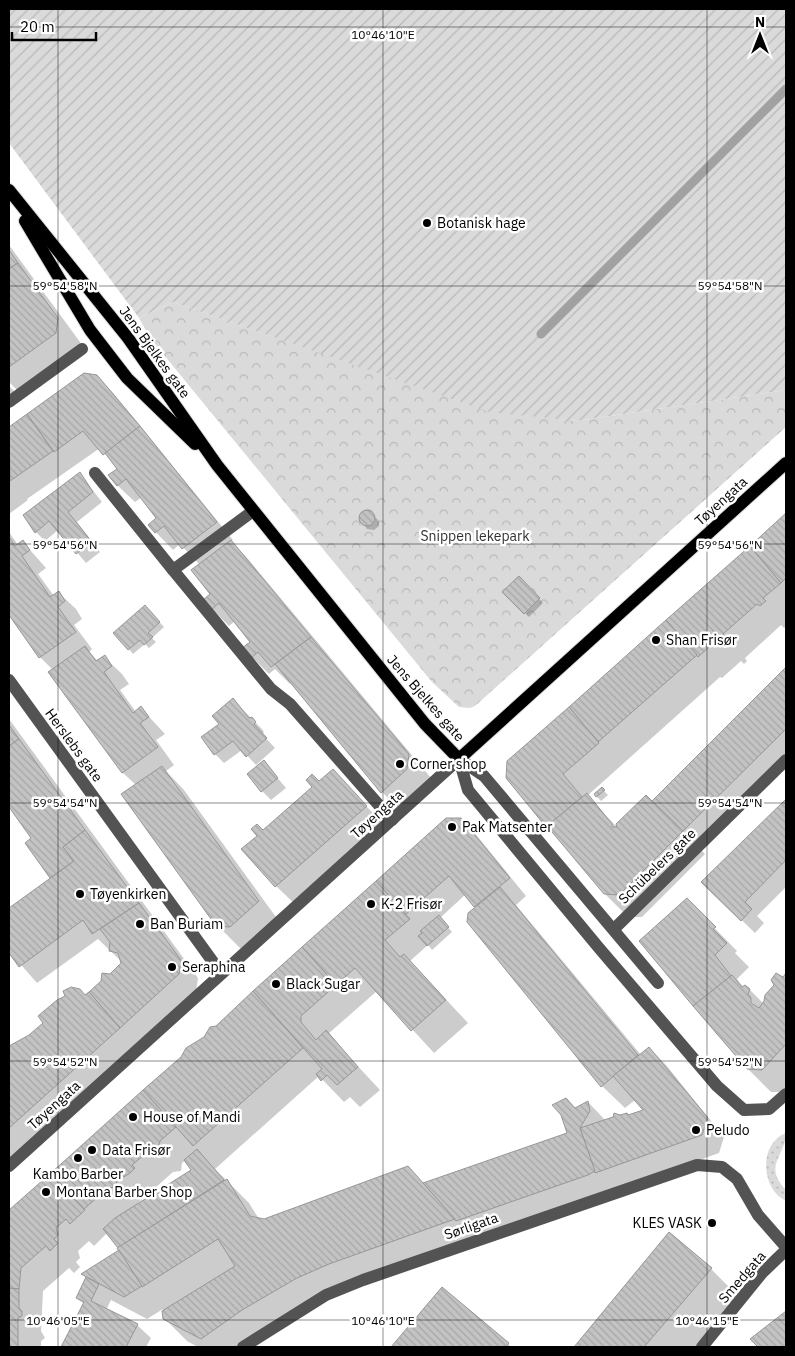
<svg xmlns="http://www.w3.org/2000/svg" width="795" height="1356" font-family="'IBM Plex Sans',sans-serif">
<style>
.grass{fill:url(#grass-dots)}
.forest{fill:url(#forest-crowns)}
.garden{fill:url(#garden-furrows)}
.shadow{fill:#0003;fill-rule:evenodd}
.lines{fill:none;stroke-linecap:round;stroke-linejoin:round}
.stream{stroke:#a1a1a1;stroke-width:9}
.building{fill:url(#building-back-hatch);stroke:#979797}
.major-casing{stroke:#dbdbdb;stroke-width:14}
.minor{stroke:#535353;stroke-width:12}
.major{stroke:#000;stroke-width:12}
.ticks{fill:none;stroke:#000;stroke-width:1;stroke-opacity:0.45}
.poi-dot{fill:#000;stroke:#fff;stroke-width:2}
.labels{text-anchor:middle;stroke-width:5;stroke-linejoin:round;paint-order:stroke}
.poi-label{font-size:14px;fill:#000;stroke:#fff;text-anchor:start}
.street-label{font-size:14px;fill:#000;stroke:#fff}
.park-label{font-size:14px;fill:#313131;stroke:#fff}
.ticks-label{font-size:12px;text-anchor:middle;fill:#000;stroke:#fff;stroke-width:5;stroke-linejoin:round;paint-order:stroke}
</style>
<defs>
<pattern id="grass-dots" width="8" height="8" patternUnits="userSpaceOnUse" patternTransform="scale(1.25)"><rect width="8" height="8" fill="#dadada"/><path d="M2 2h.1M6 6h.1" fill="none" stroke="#b9b9b9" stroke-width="1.8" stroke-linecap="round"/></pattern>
<pattern id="forest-crowns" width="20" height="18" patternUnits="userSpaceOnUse" patternTransform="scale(1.25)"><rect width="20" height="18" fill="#dadada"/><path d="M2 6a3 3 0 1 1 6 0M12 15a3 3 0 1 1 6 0" fill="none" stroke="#b9b9b9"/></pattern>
<pattern id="garden-furrows" width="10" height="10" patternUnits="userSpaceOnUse" patternTransform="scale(1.25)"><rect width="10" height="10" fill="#dadada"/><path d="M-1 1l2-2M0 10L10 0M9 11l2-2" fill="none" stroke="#b9b9b9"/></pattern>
<pattern id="building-back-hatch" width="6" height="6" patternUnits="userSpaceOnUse" patternTransform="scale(1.25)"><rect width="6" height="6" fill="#c3c3c3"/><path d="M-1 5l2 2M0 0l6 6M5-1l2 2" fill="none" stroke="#a6a6a6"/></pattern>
</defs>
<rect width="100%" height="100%" fill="#fff"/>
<path class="grass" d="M786 1133C786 1156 762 1165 786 1190V1201C761 1189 758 1144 786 1133Z"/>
<polygon class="forest" points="173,302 489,411 576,421 786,390 786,427 475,706 470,708 459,707 432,682 150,338 139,318"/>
<polygon class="garden" points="9,9 786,9 786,390 576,421 489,412 173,302 139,318 9,143"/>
<g class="shadow">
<polygon points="9,245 80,342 78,356 23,396 9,382"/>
<polygon points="84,374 97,376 114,394 233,540 231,541 248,559 431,778 405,815 382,792 292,682 290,684 275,669 269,674 252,657 252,642 235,621 229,626 212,609 212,594 200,565 180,544 173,550 149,525 158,518 142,497 135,502 117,485 119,469 100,448 27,499 28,500 9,514 9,428"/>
<polygon points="9,386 15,392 9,397"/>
<polygon points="80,474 102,502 77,522 100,552 86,563 58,530 45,541 36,532"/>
<polygon points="365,511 369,511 379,521 379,526 374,530 367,529 360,519 361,514"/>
<polygon points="786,514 786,626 784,628 781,625 745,658 747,661 744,664 741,661 722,678 720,677 587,796 618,828 652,802 786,669 786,763 696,845 705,854 642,917 628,917 605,894 508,762"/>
<polygon points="9,532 18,545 23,542 46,568 38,574 54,596 58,592 76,609 82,619 74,625 92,649 89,652 98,661 104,657 122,674 129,684 120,690 136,712 141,708 165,734 156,740 174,765 166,771 184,790 281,924 253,950 240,948 217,925 136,785 123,773 50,672 53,670 40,657 9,614"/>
<polygon points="519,578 543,603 529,617 504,592"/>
<polygon points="149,611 164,627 152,638 156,642 149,648 145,644 133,654 129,649"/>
<polygon points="233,700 261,728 264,732 262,734 275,748 256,765 242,750 224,763 215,754 220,724"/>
<polygon points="9,719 198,978 196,992 9,1160 9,1047 29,1036 86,997 123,963 98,939 37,983 9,951 9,910 52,878 33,838 9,806"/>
<polygon points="264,762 286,788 271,800 262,791"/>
<polygon points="333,771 388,829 299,908 276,886 263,832"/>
<polygon points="602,789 608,795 601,801 595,795"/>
<polygon points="786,801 786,887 757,916 764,923 755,933 703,882"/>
<path d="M446 819H461L478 837 526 896 516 905 641 1055 649 1048 666 1065 724 1137 719 1153 352 1286 243 1347H198L187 1341 164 1318 163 1309 147 1319 111 1300 106 1310 137 1325 151 1338 146 1347H63L84 1304 77 1298 87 1278 83 1274 120 1251 107 1233 94 1246 89 1241 78 1251 80 1258 76 1262 80 1267 74 1273 69 1268 43 1291 41 1331 45 1338 41 1341V1347H9V1211L205 1038ZM466 894 602 1086 625 1108 635 1100 645 1111 606 1121 588 1102 576 1109 569 1134 424 1184 408 1168 265 1220 259 1219 249 1203 215 1169 319 1076 344 1102 350 1097 360 1107 380 1090 328 1034 377 991 434 1053 468 1023 410 961 428 945 432 950 452 932 440 918ZM186 1160 192 1170 158 1192 154 1189 173 1172 181 1171 182 1163ZM145 1197 148 1199 139 1204 138 1203Z"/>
<polygon points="687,900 737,951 735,953 749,967 737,979 743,987 750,990 764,1004 786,975 785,1092 771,1092 748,1069"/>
<polygon points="669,1234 711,1269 740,1298 698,1347 575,1347"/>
<polygon points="443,1288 508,1344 511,1347 392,1347"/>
<polygon points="786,1312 786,1347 760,1347 752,1339"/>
</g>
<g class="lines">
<polyline class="stream" points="541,334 786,89"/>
</g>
<g class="building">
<polygon points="9,250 18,263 9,269"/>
<polygon points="18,263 58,318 56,333 9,367 9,269"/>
<polygon points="84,373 97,375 140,426 103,455 83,431 54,452 27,414"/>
<polygon points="27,414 53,451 10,481 9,427"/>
<polygon points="140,426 217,522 182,549 164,526 155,533 148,525 156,518 126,479 117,486 108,475 117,469 105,453"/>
<polygon points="80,472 93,492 68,512 92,542 76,554 49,521 35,533 23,515"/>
<circle cx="367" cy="518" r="8"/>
<polygon points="786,513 786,578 781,583 750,546"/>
<polygon points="9,537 15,546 23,540 30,550 22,556 50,597 59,591 65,601 58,607 76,632 39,658 9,615"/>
<polygon points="231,540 311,637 271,667 258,652 251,658 242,648 250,642 219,603 211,610 203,600 210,594 191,570"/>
<polygon points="750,546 781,583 763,598 766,601 760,606 757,604 723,634 726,637 720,642 718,639 698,657 666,620"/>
<polygon points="519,576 540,598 524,614 502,592"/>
<polygon points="145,605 160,622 148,633 153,637 144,645 140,640 128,650 113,633"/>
<polygon points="666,620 697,655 598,742 569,707"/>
<polygon points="311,637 409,754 407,769 381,793 275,664"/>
<polygon points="85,646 96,661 105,655 112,666 104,672 133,713 141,706 149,717 140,723 158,747 122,773 48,672"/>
<polygon points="786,667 786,729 683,831 652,801"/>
<polygon points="233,698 249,718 252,717 256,722 254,724 267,738 246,757 233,741 214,755 201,737 219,724 212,716"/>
<polygon points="569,707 599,743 563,774 582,797 546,827 506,778 507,761"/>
<polygon points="9,725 19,739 9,746"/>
<polygon points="19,739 85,830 63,847 74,861 50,878 25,843 31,838 9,807 9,746"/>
<polygon points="264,760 278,778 261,792 247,774"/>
<polygon points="162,766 259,901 230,927 216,926 121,794"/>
<polygon points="333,769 367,806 275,887 241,849 257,836 251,829 257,824 263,830 312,787 306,780 312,774 319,781"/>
<polygon points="602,787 605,790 596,797 594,794"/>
<polygon points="587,793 612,824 612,827 617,827 616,824 646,795 683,831 619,895 604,894 547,826"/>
<polygon points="786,799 786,860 745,902 752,909 741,921 701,882"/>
<polygon points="446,818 461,818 510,878 474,907 449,876 406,914 376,881"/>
<polygon points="85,830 139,903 92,934 83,920 19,967 9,953 9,908 74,861 63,847"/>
<polygon points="376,881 410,919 385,940 400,957 404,954 446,1000 411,1031 355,968 336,985 302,947"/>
<polygon points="500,887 638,1055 601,1087 467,922 468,913"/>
<polygon points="687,898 716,927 713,929 727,943 715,955 731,976 693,1006 639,941"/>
<polygon points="139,903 181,960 179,974 120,1028 89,992 101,981 102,973 110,974 121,963 118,953 109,951 110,942 100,929"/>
<polygon points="439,915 449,927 427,946 418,936 422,933 420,931"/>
<polygon points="302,947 336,985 301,1016 301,1022 316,1040 326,1030 358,1067 337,1085 327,1075 321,1081 316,1074 322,1069 253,991"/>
<polygon points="776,973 783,977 786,973 786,1044 762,1070 747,1069 693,1006 732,975 742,987 745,985 750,989 748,994 751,998 751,1003 759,1008 764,1001 765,995 774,985 771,980"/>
<polygon points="71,987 80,989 85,995 89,992 120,1028 9,1128 9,1046 29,1035 43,1023 38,1016 57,1000 65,996 63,991"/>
<polygon points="253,991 303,1048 193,1146 143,1090 181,1057 186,1048 204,1037 210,1027 216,1026"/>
<polygon points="649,1047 708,1118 702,1135 595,1173 580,1128 613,1117 614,1113 620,1115 627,1113 628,1115 643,1110 613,1076"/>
<polygon points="143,1090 176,1127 160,1141 158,1149 150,1150 132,1165 135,1168 130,1173 124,1177 122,1175 117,1179 116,1187 108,1188 84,1209 51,1173"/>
<polygon points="566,1098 575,1108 588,1101 590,1111 580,1128 595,1171 588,1175 456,1221 423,1183 567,1133 561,1115 552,1105"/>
<polygon points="197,1149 224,1180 118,1248 103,1229 115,1218 191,1170 184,1160"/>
<polygon points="408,1166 455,1219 329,1264 297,1278 242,1310 201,1339 163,1319 162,1311 235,1266 218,1239 142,1287 117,1248 227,1179 250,1216 264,1219"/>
<polygon points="51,1173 85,1210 70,1224 66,1219 56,1228 58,1235 54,1239 58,1243 50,1251 46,1246 21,1268 19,1289 9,1288 9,1210"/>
<polygon points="669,1232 712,1268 644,1347 574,1347"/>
<polygon points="119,1250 142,1286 124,1297 81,1274"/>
<polygon points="86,1277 99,1284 91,1301 138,1324 126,1347 61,1347 84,1302 76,1298"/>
<polygon points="442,1287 509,1343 506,1347 391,1347"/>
<polygon points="9,1288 19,1289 19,1308 22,1311 22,1316 18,1318 18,1347 9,1347"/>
<polygon points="786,1311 786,1347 758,1347 750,1339"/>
</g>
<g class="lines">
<defs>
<g id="major">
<polyline points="9,190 128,338 217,465 425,724 459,759 786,463"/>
<polyline points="25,221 90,330 127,378 195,444"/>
</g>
</defs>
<use href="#major" class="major-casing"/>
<g class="minor">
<polyline points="9,402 82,349"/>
<polyline points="95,473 173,570 253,511"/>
<polyline points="173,570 271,689 290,704 392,820"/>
<polyline points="9,680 221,973"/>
<polyline points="459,759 468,790 599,948 717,1086 744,1110 769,1109 786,1094"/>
<polyline points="459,759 484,776 658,983"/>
<polyline points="614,929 786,760"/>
<polyline points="9,1166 459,759"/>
<polyline points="243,1347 326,1295 363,1280 697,1165 722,1167 737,1179 758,1215 786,1247"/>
<polyline points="702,1347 762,1273 786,1250"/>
</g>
<use href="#major" class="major"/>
</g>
<path class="ticks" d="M58 9V1347M383 9V1347M707 9V1347M9 27H786M9 286H786M9 544H786M9 803H786M9 1061H786M9 1320H786"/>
<g class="poi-dot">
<circle cx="427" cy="223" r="5"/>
<circle cx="656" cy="640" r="5"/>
<circle cx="400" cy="764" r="5"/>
<circle cx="452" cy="827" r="5"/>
<circle cx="80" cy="894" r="5"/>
<circle cx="371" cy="904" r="5"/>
<circle cx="140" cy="924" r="5"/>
<circle cx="172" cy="967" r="5"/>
<circle cx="276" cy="984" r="5"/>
<circle cx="133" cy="1117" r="5"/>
<circle cx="696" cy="1130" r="5"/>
<circle cx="92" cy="1150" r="5"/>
<circle cx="78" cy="1158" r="5"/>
<circle cx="46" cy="1192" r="5"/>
<circle cx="712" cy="1223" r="5"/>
</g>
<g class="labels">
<g class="poi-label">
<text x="437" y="228">Botanisk hage</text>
<text x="666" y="645">Shan Frisør</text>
<text x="410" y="769">Corner shop</text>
<text x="462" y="832">Pak Matsenter</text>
<text x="90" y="899">Tøyenkirken</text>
<text x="381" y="909">K-2 Frisør</text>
<text x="150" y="929">Ban Buriam</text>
<text x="182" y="972">Seraphina</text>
<text x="286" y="989">Black Sugar</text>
<text x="143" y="1122">House of Mandi</text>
<text x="706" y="1135">Peludo</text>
<text x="102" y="1155">Data Frisør</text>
<text x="78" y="1179" text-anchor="middle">Kambo Barber</text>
<text x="56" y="1197">Montana Barber Shop</text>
<text x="702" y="1228" text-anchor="end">KLES VASK</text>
</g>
<g class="street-label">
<text transform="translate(155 352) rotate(54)" y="5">Jens Bjelkes gate</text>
<text transform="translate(721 501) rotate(-42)" y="5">Tøyengata</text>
<text transform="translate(426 698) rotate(49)" y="5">Jens Bjelkes gate</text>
<text transform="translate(74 745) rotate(54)" y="5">Herslebs gate</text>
<text transform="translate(377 814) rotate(-42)" y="5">Tøyengata</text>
<text transform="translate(657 866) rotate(-44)" y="5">Schübelers gate</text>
<text transform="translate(54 1105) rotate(-42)" y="5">Tøyengata</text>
<text transform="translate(471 1226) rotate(-19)" y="5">Sørligata</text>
<text transform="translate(742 1277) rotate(-49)" y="5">Smedgata</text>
</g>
<g class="park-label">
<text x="475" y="541">Snippen lekepark</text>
</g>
</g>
<g class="ticks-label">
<text x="383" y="39">10°46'10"E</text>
<text x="65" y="290">59°54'58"N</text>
<text x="730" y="290">59°54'58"N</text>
<text x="65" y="549">59°54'56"N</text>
<text x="730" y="549">59°54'56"N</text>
<text x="65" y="807">59°54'54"N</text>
<text x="730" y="807">59°54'54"N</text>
<text x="65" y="1066">59°54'52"N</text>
<text x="730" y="1066">59°54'52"N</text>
<text x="58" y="1325">10°46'05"E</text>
<text x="383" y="1325">10°46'10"E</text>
<text x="707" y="1325">10°46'15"E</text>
</g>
<rect width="795" height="1356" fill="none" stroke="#000000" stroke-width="20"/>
<g transform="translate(760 35)" stroke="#ffffff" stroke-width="4" paint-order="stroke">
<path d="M0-4L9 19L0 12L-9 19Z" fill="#000000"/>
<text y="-8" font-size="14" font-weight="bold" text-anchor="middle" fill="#000000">N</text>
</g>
<path d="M12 32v8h84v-8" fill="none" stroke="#000000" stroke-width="2.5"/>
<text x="20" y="32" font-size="15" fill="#000000" stroke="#ffffff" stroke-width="4" paint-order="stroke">20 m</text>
</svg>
